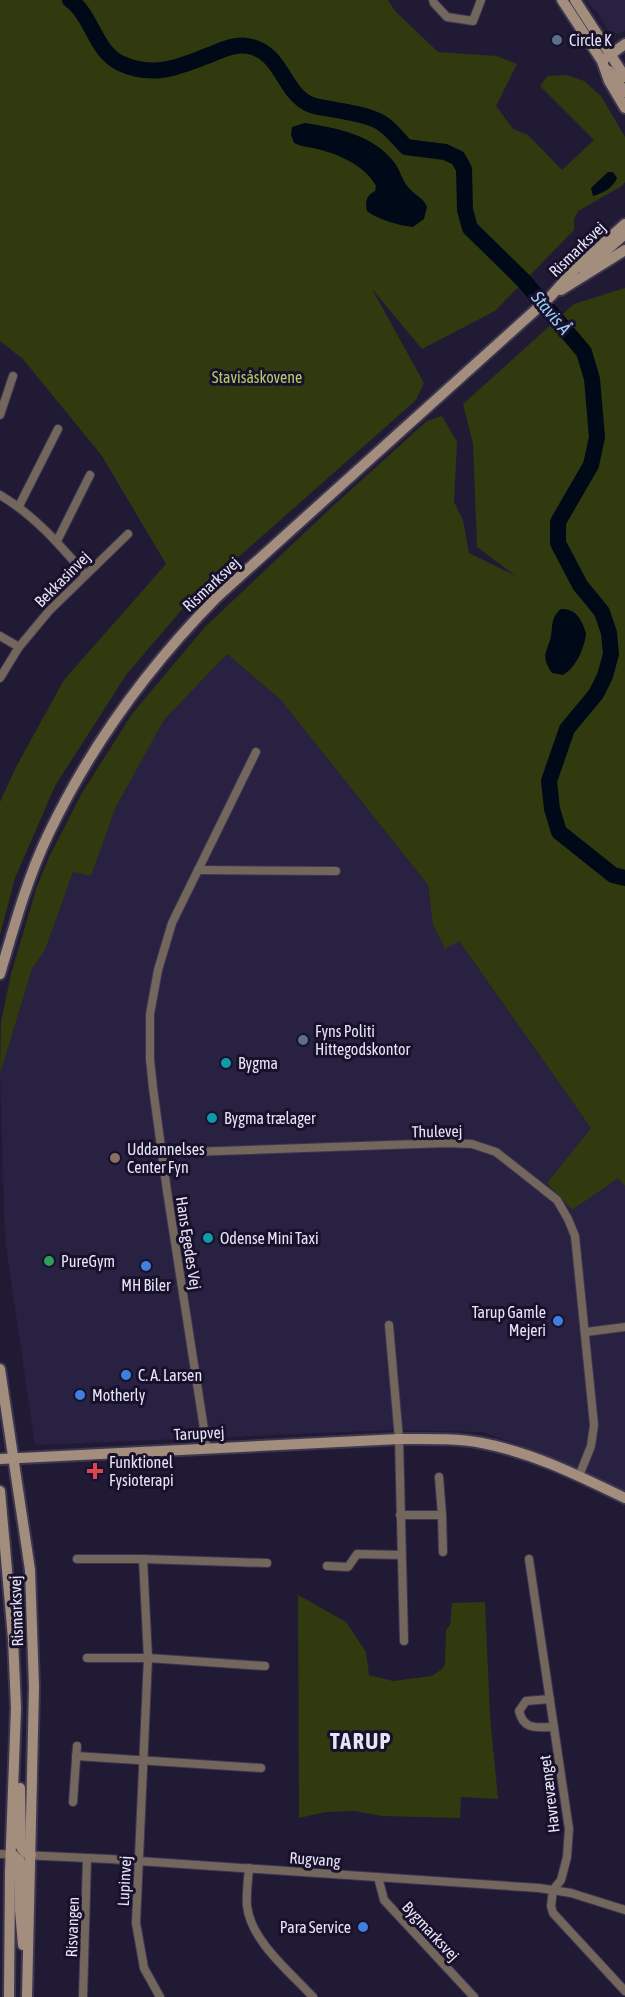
<svg xmlns="http://www.w3.org/2000/svg" width="625" height="1997" font-family="'Asap Condensed',sans-serif">
<style>
.built{fill:#292142}
.green{fill:#313a0e}
.water{fill:#000917}
.lines{fill:none;stroke-linecap:round;stroke-linejoin:round}
.river{stroke:#000917;stroke-width:16}
.street-casing{stroke:#3d3650;stroke-width:10}
.secondary-casing{stroke:#3d3650;stroke-width:14}
.street{stroke:#73665c;stroke-width:8}
.secondary{stroke:#a38e7e;stroke-width:10}
.service-dot{fill:#5c6f8a;stroke:#18112b;stroke-width:2}
.culture-dot{fill:#0f9aa8;stroke:#18112b;stroke-width:2}
.education-dot{fill:#8d6e63;stroke:#18112b;stroke-width:2}
.leisure-dot{fill:#2e9e5b;stroke:#18112b;stroke-width:2}
.shop-dot{fill:#3f7fe0;stroke:#18112b;stroke-width:2}
.health-dot{fill:#e0444e;stroke:#18112b;stroke-width:2}
.labels{text-anchor:middle;stroke-width:6;stroke-linejoin:round;paint-order:stroke}
.poi-label{font-size:16px;fill:#e7e4f6;stroke:#18112b;text-anchor:start}
.street-label{font-size:16px;fill:#e7e4f6;stroke:#18112b}
.park-label{font-size:16px;fill:#b4cc67;stroke:#18112b}
.water-label{font-size:18px;font-style:italic;fill:#9acef6;stroke:#18112b}
.district-label{font-size:22px;font-weight:bold;letter-spacing:1.5px;fill:#e7e4f6;stroke:#18112b}
</style>
<rect width="100%" height="100%" fill="#211a35"/>
<g class="built">
<polygon points="586,0 625,0 625,30 617,34 610,33 598,13"/>
<polygon points="227,654 281,700 428,885 433,925 445,949 458,940 591,1128 547,1183 619,1178 625,1186 625,1492 549,1457 483,1432 393,1430 35,1445 5,1239 0,1074 32,969 45,950 73,872 91,876 116,807 164,720"/>
</g>
<g class="green">
<polygon points="0,0 388,0 395,11 438,52 496,56 517,64 496,106 513,129 528,135 562,170 594,140 540,86 548,76 567,75 584,81 601,96 625,137 625,182 622,186 578,211 574,219 574,230 495,311 422,349 372,289 424,383 416,400 190,600 126,675 55,786 15,878 0,935 0,802 16,767 64,680 166,564 102,456 23,359 0,341"/>
<polygon points="625,288 625,1186 618,1178 572,1210 547,1183 591,1128 459,941 445,949 433,925 428,885 281,700 227,654 164,720 116,807 91,876 73,872 45,950 32,969 0,1074 1,1022 11,974 37,886 49,857 82,793 132,714 205,627 333,506 427,421 442,416 457,442 454,502 463,520 469,553 516,576 477,547 473,443 463,404 574,304"/>
<polygon points="298,1595 346,1622 366,1652 369,1675 393,1681 432,1676 442,1669 445,1664 446,1630 450,1625 452,1603 485,1602 490,1716 498,1799 461,1797 460,1818 382,1816 355,1811 326,1812 299,1818"/>
</g>
<g class="water">
<path d="M305 123C338 128 373 135 394 162 400 170 402 180 408 187 414 195 423 197 427 207L424 219 413 227C401 226 376 219 367 211 365 201 366 196 375 191L376 186C364 164 336 153 313 148 306 147 301 146 294 143L291 135 292 127Z"/>
<path d="M608 172H613L617 178C613 188 603 193 593 196L591 188Z"/>
<path d="M561 609C576 608 582 620 586 633 585 647 576 668 563 675L552 673C540 655 547 653 551 636 553 624 551 617 561 609Z"/>
</g>
<g class="lines">
<path class="river" d="M70 0C92 15 95 51 120 63 156 80 183 65 217 52 226 48 237 44 248 46 282 52 283 92 309 104 315 107 324 108 331 109 345 112 363 114 376 120 388 125 397 137 406 147L445 152 458 158 464 169 465 210 470 228 524 281 584 352 592 379 597 437 591 465 558 522V543L580 585 602 612 609 633 611 654 605 676 596 694 567 729 549 781 552 809 559 832 613 875 625 878"/>
<defs>
<g id="street">
<polyline points="433,0 434,3 447,17 473,21 481,0"/>
<polyline points="0,415 13,376"/>
<path d="M0 495C34 515 59 544 85 574"/>
<polyline points="19,506 58,429"/>
<polyline points="57,541 90,475"/>
<polyline points="0,636 19,647"/>
<polyline points="0,678 19,647 49,611 128,534"/>
<polyline points="198,870 336,871"/>
<polyline points="162,1153 446,1143 472,1144 496,1152 557,1200 568,1219 575,1236 594,1425 591,1446 579,1476"/>
<polyline points="389,1325 399,1439 404,1641"/>
<polyline points="586,1332 625,1327"/>
<polyline points="207,1448 167,1191 153,1088 150,1059 150,1014 158,970 172,923 256,752"/>
<polyline points="439,1477 442,1515"/>
<polyline points="400,1515 442,1515 443,1552"/>
<polyline points="77,1559 143,1559 267,1563"/>
<polyline points="143,1559 148,1658 136,1923 144,1968 160,1997"/>
<polyline points="529,1559 569,1829 567,1857 561,1880 553,1890 551,1906 553,1913 625,1991"/>
<polyline points="327,1566 348,1567 357,1554 401,1555"/>
<polyline points="87,1658 148,1658 265,1666"/>
<path d="M550 1699 526 1701 519 1711C524 1731 537 1727 554 1727"/>
<polyline points="76,1756 261,1768"/>
<polyline points="73,1802 77,1746"/>
<polyline points="0,1854 109,1859 539,1888 571,1893 625,1910"/>
<path d="M249 1868C248 1881 246 1894 247 1906 251 1941 290 1972 313 1997"/>
<polyline points="378,1877 384,1900 474,1997"/>
<polyline points="83,1997 87,1858"/>
</g>
<g id="secondary">
<polyline points="562,0 602,61 609,81 625,108"/>
<polyline points="575,0 625,77"/>
<polyline points="607,57 625,44"/>
<polyline points="609,71 625,92"/>
<polyline points="584,270 625,234"/>
<polyline points="561,290 625,250"/>
<path d="M0 974C14 927 27 879 48 835 90 747 148 667 217 597L551 296 573 271 625 224"/>
<polyline points="0,1369 30,1570 34,1687 27,1997"/>
<path d="M0 1459 399 1439C426 1439 455 1438 482 1443 534 1453 579 1476 625 1498"/>
<polyline points="0,1491 13,1638 16,1708 10,1872 9,1997"/>
<polyline points="20,1788 21,1847 25,1852 31,1855"/>
<polyline points="11,1854 20,1861 20,1910 23,1945"/>
</g>
</defs>
<use href="#street" class="street-casing"/>
<use href="#secondary" class="secondary-casing"/>
<use href="#street" class="street"/>
<use href="#secondary" class="secondary"/>
</g>
<g class="service-dot">
<circle cx="557" cy="40" r="6"/>
<circle cx="303" cy="1040" r="6"/>
</g>
<g class="culture-dot">
<circle cx="226" cy="1063" r="6"/>
<circle cx="212" cy="1118" r="6"/>
<circle cx="208" cy="1238" r="6"/>
</g>
<circle class="education-dot" cx="115" cy="1158" r="6"/>
<circle class="leisure-dot" cx="49" cy="1261" r="6"/>
<g class="shop-dot">
<circle cx="146" cy="1266" r="6"/>
<circle cx="558" cy="1321" r="6"/>
<circle cx="126" cy="1375" r="6"/>
<circle cx="80" cy="1395" r="6"/>
<circle cx="363" cy="1927" r="6"/>
</g>
<path class="health-dot" d="M92 1462h6v6h6v6h-6v6h-6v-6h-6v-6h6z"/>
<g class="labels">
<g class="poi-label">
<text x="569" y="46">Circle K</text>
<text x="315" y="1037">Fyns Politi<tspan x="315" dy="18">Hittegodskontor</tspan></text>
<text x="238" y="1069">Bygma</text>
<text x="224" y="1124">Bygma trælager</text>
<text x="127" y="1155">Uddannelses<tspan x="127" dy="18">Center Fyn</tspan></text>
<text x="220" y="1244">Odense Mini Taxi</text>
<text x="61" y="1267">PureGym</text>
<text x="146" y="1291" text-anchor="middle">MH Biler</text>
<text x="546" y="1318" text-anchor="end">Tarup Gamle<tspan x="546" dy="18">Mejeri</tspan></text>
<text x="138" y="1381">C. A. Larsen</text>
<text x="92" y="1401">Motherly</text>
<text x="109" y="1468">Funktionel<tspan x="109" dy="18">Fysioterapi</tspan></text>
<text x="351" y="1933" text-anchor="end">Para Service</text>
</g>
<g class="street-label">
<text transform="translate(577 249) rotate(-44)" y="6">Rismarksvej</text>
<text transform="translate(62 579) rotate(-45)" y="6">Bekkasinvej</text>
<text transform="translate(211 584) rotate(-43)" y="6">Rismarksvej</text>
<text transform="translate(437 1131) rotate(-1)" y="6">Thulevej</text>
<text transform="translate(189 1243) rotate(81)" y="6">Hans Egedes Vej</text>
<text transform="translate(199 1433) rotate(-3)" y="6">Tarupvej</text>
<text transform="translate(16 1611) rotate(-92)" y="6">Rismarksvej</text>
<text transform="translate(549 1794) rotate(-97)" y="6">Havrevænget</text>
<text transform="translate(315 1859) rotate(4)" y="6">Rugvang</text>
<text transform="translate(124 1881) rotate(-87)" y="6">Lupinvej</text>
<text transform="translate(72 1927) rotate(-88)" y="6">Risvangen</text>
<text transform="translate(431 1931) rotate(47)" y="6">Bygmarksvej</text>
</g>
<g class="park-label">
<text x="257" y="383">Stavisåskovene</text>
</g>
<g class="water-label">
<text transform="translate(551 313) rotate(50)" y="6">Stavis Å</text>
</g>
<g class="district-label">
<text x="361" y="1749">TARUP</text>
</g>
</g>
</svg>
